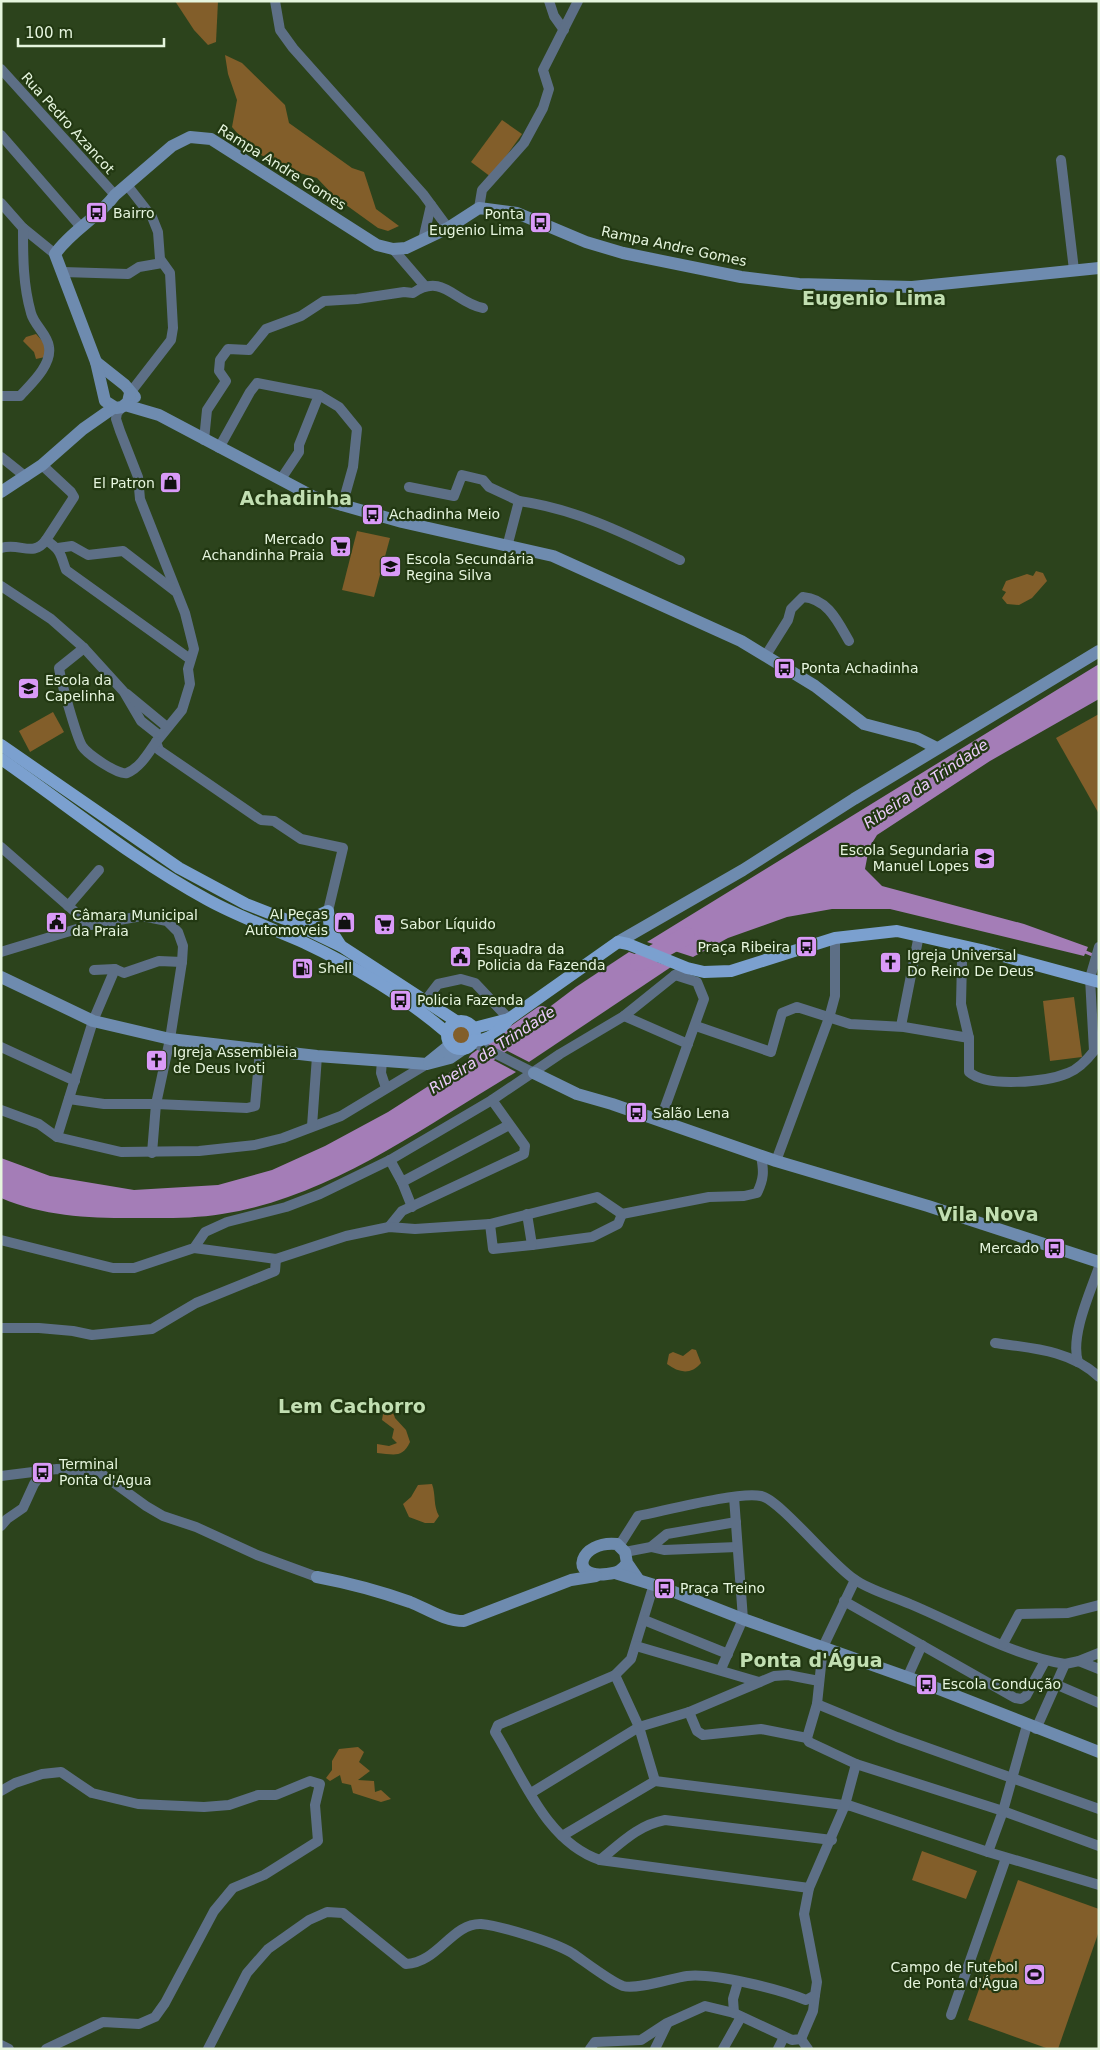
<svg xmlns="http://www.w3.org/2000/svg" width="1100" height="2050" font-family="'DejaVu Sans',sans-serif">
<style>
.green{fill:#825e2a}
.water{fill:#a47db7}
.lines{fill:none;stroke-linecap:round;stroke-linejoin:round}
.stream{stroke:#a47db7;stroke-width:3}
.river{stroke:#a47db7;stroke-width:18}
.street{stroke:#5d6f86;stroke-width:10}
.secondary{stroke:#6e8baf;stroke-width:12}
.primary{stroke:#7ba0cf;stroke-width:12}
.labels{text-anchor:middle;stroke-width:4.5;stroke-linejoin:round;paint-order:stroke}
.street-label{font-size:14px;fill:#e6f5de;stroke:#223812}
.poi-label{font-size:14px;fill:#e6f5de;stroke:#223812;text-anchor:start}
.water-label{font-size:15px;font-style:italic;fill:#edcdfe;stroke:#223812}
.district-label{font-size:19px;font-weight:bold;fill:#c2dfb2;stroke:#223812}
</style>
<rect width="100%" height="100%" fill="#2c431c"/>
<g class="green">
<polygon points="175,1 218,1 216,42 208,45 194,30"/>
<polygon points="225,55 242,63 285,105 289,123 352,168 364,172 376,209 399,226 388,231 378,228 335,197 317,178 286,169 252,150 232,127 237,100 228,74"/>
<polygon points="502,120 522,134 491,177 471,162"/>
<polygon points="36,334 46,345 45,357 36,359 34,352 23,341 26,337"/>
<polygon points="357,531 390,538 374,597 342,590"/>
<polygon points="1036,571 1043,573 1047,581 1032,598 1019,605 1007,604 1002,598 1006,592 1002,590 1006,581 1027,574 1033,576"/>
<polygon points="53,712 64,732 30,752 19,731"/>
<polygon points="1099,714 1099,814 1056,738"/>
<polygon points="1074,997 1082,1057 1050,1061 1043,1001"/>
<circle cx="461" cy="1035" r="10"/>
<path d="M692 1349 696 1350 701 1363C691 1375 679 1373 667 1364L669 1354 673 1352 683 1356Z"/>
<path d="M387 1409 393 1412 395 1418 406 1430 410 1442C402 1459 393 1454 377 1453V1444L389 1446 397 1443 392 1438 394 1429 382 1420 383 1414Z"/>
<path d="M432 1484C436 1495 433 1506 439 1516L434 1523H425L409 1517 403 1504 411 1497 418 1485Z"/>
<polygon points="358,1747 364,1752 359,1762 370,1771 358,1780 374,1781 375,1792 381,1790 391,1799 381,1802 353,1793 351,1785 342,1783 340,1775 330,1781 326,1778 332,1770 332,1761 339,1749"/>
<polygon points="922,1851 977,1871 966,1899 912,1880"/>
<polygon points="1018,1880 1099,1909 1099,1931 1058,2049 1049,2049 968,2020"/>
</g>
<g class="water">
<polygon points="1099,664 1099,699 990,761 877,835 869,848 865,869 882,886 1024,924 1088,947 1084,956 890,909 832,909 787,917 728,938 693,957 647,942"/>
<polygon points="629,952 671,967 529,1062 498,1046 576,987"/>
<path d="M480 1053 516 1072C425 1126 329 1198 222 1214 192 1219 161 1218 131 1218 86 1218 43 1216 1 1198V1158L50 1176 134 1190 218 1185 272 1170 325 1146 388 1112Z"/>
</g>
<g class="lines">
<polyline class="stream" points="1083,951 1095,956"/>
<g class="river">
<polyline points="639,962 686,936"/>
<polyline points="477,1061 542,1015"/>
</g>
<g class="street">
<polyline points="275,1 280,30 293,48 423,194 448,228"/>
<polyline points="549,1 554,16 564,30"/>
<polyline points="1,69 115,195"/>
<polyline points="1,135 80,226"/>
<polyline points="1061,160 1074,270"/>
<polyline points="127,185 152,217 158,232 160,259 170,273 173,328 171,340 130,393"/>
<polyline points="1,203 23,228 55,254"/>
<polyline points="479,208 482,190 524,143 543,108 549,89 543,70 578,1"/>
<polyline points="423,240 431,205"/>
<polyline points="393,249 424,285"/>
<polyline points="63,272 128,274 139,267 162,263"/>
<polyline points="319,395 339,407 357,429 353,467 342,506"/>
<path d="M1 396H20C31 384 52 365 49 347 48 335 34 325 31 313 23 285 23 257 23 228"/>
<polyline points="122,407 117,413 116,419 120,431 138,477 140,499 185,613 194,649 188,669 190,684 182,710 156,742 159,750 261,820 274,821 301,839 343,848 328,911"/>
<path d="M204 440 207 410 226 381 219 371 220 360 228 349 249 350 266 329 301 316 324 301 357 299 404 292 413 293C443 272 455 303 483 308"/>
<polyline points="219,448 250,392 257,383 319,395 299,445 299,452 281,479"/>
<polyline points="1,457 26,477"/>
<path d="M42 465 71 492 74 497 46 540C62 551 60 554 66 570L190 659"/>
<polyline points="409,487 454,496 462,475 483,480 489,487 519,501"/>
<path d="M507 547 519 501C577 509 628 535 680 560"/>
<path d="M1 548C20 542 33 558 46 540"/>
<polyline points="58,548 72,546 88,555 123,551 175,591"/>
<polyline points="1,586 51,619 84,648 124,692 141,721 160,736"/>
<path d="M84 648 59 668C61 682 76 735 82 746 87 754 119 776 127 773 140 768 149 752 156 742"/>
<path d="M766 655 788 620 791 609 803 597C828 599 838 622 849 641"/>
<polyline points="127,694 167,727"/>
<polyline points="1,847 90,925"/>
<polyline points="68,906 99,870"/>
<path d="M966 946 962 961 961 1004 969 1038V1072C987 1088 1046 1082 1068 1073 1079 1069 1087 1060 1094 1051L1090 978 1099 947"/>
<polyline points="1,952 90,925 142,916 167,921 178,932 183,946 182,962 170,1039 156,1104 152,1153"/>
<polyline points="94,970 115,969 124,973 159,961 182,962"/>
<polyline points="425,1001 438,984 461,979 475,983 509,1019"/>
<polyline points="624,1016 688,1044"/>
<polyline points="696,1026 771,1052 782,1013 797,1007 850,1024 904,1027 969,1038"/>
<polyline points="901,1026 919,935"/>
<polyline points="473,1042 534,1073"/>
<polyline points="1,1047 75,1081"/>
<polyline points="382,1061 381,1073 386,1088"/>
<polyline points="69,1099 104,1104 156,1104 247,1108 255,1106 260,1050"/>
<polyline points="1,1110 39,1124 57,1137 121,1152 199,1151 255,1145 283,1138 341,1116 427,1064"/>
<polyline points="660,1121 704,999 697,982 675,975"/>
<polyline points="312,1126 317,1056"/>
<polyline points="57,1137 93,1021 115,969"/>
<polyline points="390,1160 402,1182 509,1125"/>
<polyline points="776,1161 829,1018 835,996 835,938"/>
<polyline points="402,1182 412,1207"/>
<polyline points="527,1214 532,1245 592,1237 618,1224 622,1214"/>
<polyline points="490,1224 493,1249 532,1245"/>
<polyline points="389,1227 402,1211 524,1154 525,1146 492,1100"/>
<polyline points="1,1240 113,1268 134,1268 194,1248 205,1232 227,1222 286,1207 320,1194 390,1160 492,1100 560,1054 624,1016 675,975 687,968"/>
<path d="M194 1248 276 1259 346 1236 389 1227 415 1229 490 1224 597 1197 622 1214 709 1197 744 1196 757 1193C764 1179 764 1171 761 1156"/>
<polyline points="1,1328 39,1328 73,1331 92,1335 152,1329 196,1303 275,1271 276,1259"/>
<path d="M995 1343C1031 1348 1071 1350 1099 1377"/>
<path d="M1078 1362C1070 1336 1090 1293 1099 1267"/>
<polyline points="1,1476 57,1469 99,1472 146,1506 163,1516 196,1527 257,1555 317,1577"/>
<polyline points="1,1526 7,1519 23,1508 34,1484 43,1472"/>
<path d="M619 1546 638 1516C664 1511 739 1491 761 1496 780 1500 831 1564 854 1579 869 1590 892 1596 910 1604 958 1624 1013 1656 1065 1664"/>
<polyline points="651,1547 664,1550 737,1547"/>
<polyline points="625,1552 651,1547 667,1534 736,1522"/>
<polyline points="855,1580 823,1647 817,1704 807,1738 809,1742 856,1764 1003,1811 988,1852"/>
<path d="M654 1584 631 1659 615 1675 498 1725 495 1732C523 1777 546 1842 600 1860L809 1888"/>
<polyline points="844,1601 1015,1698 1021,1699 1026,1696 1045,1661"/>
<polyline points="644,1620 728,1654"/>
<polyline points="1003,1644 1019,1614 1068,1613 1099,1605"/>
<polyline points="636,1646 759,1682"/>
<polyline points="1079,1661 1099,1669"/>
<polyline points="721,1669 743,1619 734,1497"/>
<polyline points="615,1675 639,1727 655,1781"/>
<polyline points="907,1678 922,1645"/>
<polyline points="1055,1684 1099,1703"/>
<polyline points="817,1704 897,1737 1099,1809"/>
<polyline points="689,1712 697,1731 703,1735 761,1729 807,1738"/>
<polyline points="1027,1725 1003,1811 1099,1846"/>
<polyline points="1036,1729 1065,1664 1079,1661 1099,1653"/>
<polyline points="1,1791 15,1783 42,1774 61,1772 92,1793 138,1804 204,1807 229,1805 258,1795 276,1795 310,1781 320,1784 315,1805 318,1841 264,1875 233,1888 214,1911 165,2003 155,2017 139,2024 103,2022 46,2049"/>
<polyline points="531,1793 639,1727 689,1712 774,1676 788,1675 819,1681"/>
<polyline points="562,1836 655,1781 851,1806 988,1852 1099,1885"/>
<path d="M600 1860C621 1843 638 1825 665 1820L832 1840"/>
<polyline points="734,2013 733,1999 738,1982"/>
<polyline points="951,2015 1006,1858"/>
<polyline points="801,2039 808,2049"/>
<polyline points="1,2045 9,2049"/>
<path d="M208 2049 247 1973 268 1949 309 1920 327 1912 343 1913 406 1964C438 1963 452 1923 481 1924 501 1926 554 1942 572 1953 584 1961 611 1982 623 1986 637 1990 672 1978 687 1976 715 1973 779 1989 806 2000L815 1995 817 1982 804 1914 809 1888 845 1805 856 1764"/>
<polyline points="590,2049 595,2042 641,2040 667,2023 705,2006 734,2013 792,2040 801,2039 813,2011 815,1995"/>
<polyline points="655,2049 667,2024"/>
<polyline points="723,2049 741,2017"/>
<polyline points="778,2049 784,2037"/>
</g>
<g class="secondary">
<polyline points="96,362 125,385 135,397"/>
<path d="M130 393 128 402 122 407 116 408 105 401 96 362 55 254C72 230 98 218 115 195L172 146 190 137 211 139 377 245 393 249 406 248 448 228 479 208 517 213 586 242 623 253 741 277 799 284 912 287 1099 268"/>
<polyline points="125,405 159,415 314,497 402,522 553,556 741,641 815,686 864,724 917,738 937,748"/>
<polyline points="1,492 42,465 83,429 113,408"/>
<polyline points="618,942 743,870 854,799 1099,651"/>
<polyline points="1,977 93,1021 170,1039 317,1056 427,1064 450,1058 463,1049"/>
<polyline points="429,1062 450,1045"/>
<polyline points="534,1073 577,1094 612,1104 776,1161 928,1206 1099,1262"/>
<path d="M627 1563C622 1571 617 1573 607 1574 567 1579 580 1540 617 1544L625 1552 627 1563 638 1579"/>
<polyline points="615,1573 664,1588 743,1619 926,1684 1099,1752"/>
<path d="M317 1577C349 1583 379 1591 410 1602 428 1609 444 1621 464 1621L571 1580 596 1576"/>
</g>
<g class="primary">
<polyline points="1,745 179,868 246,904 287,920 341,946 456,1021"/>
<path d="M1 759C70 807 134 860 208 900 239 917 273 929 305 943 352 965 408 999 446 1032"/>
<polyline points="291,921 304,922 328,911 330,929 341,946"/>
<circle cx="461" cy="1035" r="14"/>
<polyline points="474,1028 509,1019"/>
<path d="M474 1040C490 1042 500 1029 509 1019L618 942 628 944 687 968 704 972 731 971 835 938 897 931 981 950 1099 982"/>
</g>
</g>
<defs>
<symbol id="bus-square" viewBox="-11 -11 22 22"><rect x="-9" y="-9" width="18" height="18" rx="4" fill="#d99af7" stroke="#223812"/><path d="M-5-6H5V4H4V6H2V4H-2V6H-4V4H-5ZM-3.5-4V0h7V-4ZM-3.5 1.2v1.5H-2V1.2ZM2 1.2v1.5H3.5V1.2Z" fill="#111"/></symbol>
<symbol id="shop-square" viewBox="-11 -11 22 22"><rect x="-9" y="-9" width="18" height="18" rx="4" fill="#d99af7" stroke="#223812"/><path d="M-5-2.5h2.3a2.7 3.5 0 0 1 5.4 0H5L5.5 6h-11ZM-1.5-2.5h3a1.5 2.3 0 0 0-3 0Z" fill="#111"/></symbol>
<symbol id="supermarket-square" viewBox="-11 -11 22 22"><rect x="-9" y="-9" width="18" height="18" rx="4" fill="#d99af7" stroke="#223812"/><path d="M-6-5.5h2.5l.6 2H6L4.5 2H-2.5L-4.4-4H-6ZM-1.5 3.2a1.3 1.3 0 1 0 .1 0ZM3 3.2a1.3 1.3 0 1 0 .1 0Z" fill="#111"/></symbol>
<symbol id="school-square" viewBox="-11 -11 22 22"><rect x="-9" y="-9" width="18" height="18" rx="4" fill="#d99af7" stroke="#223812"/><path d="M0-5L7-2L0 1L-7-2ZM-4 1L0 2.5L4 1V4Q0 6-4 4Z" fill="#111"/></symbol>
<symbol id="civic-square" viewBox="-11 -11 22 22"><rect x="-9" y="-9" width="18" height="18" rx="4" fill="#d99af7" stroke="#223812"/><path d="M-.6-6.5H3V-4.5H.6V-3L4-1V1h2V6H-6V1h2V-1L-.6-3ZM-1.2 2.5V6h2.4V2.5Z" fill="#111"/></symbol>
<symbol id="church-square" viewBox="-11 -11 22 22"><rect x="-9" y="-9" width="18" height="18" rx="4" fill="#d99af7" stroke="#223812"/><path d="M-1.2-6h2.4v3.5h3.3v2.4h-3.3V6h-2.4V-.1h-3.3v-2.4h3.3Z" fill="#111"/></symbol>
<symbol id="fuel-square" viewBox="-11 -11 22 22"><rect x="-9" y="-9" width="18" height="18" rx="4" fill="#d99af7" stroke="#223812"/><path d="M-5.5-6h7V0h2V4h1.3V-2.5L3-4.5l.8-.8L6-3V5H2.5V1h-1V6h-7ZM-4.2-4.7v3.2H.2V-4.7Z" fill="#111"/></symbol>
<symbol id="stadium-square" viewBox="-11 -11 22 22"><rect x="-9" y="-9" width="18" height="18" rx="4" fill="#d99af7" stroke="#223812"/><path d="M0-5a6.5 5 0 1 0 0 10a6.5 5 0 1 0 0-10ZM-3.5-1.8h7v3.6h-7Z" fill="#111"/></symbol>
</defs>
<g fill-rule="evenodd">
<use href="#bus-square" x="84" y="200" width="25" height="25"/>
<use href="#bus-square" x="528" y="210" width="25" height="25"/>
<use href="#shop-square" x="158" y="470" width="25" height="25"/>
<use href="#bus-square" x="360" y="502" width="25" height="25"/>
<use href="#supermarket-square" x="328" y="534" width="25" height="25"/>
<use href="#school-square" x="378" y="554" width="25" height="25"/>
<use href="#bus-square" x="772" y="656" width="25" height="25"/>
<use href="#school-square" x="16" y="676" width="25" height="25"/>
<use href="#school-square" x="972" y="846" width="25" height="25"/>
<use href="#shop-square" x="332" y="910" width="25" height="25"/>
<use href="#civic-square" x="44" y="910" width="25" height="25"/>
<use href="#supermarket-square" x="372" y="912" width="25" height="25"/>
<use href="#bus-square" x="794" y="934" width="25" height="25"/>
<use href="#civic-square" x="448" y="944" width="25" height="25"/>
<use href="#church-square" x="878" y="950" width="25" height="25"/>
<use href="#fuel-square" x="290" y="956" width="25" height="25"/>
<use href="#bus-square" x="388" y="988" width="25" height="25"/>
<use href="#church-square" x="144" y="1048" width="25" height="25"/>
<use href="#bus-square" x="624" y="1100" width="25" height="25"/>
<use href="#bus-square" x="1042" y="1236" width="25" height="25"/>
<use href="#bus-square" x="30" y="1460" width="25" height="25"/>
<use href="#bus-square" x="652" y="1576" width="25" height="25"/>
<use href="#bus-square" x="914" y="1672" width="25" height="25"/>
<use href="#stadium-square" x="1022" y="1962" width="25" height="25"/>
</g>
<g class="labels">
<g class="street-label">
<text transform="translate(68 123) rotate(48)" y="5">Rua Pedro Azancot</text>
<text transform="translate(282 167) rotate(32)" y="5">Rampa Andre Gomes</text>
<text transform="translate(674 246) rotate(12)" y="5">Rampa Andre Gomes</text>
</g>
<g class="poi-label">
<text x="113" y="218">Bairro</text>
<text x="524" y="219" text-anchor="end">Ponta<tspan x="524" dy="16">Eugenio Lima</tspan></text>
<text x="155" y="488" text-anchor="end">El Patron</text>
<text x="389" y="519">Achadinha Meio</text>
<text x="324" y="544" text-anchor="end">Mercado<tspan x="324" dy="16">Achandinha Praia</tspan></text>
<text x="406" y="564">Escola Secundária<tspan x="406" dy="16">Regina Silva</tspan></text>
<text x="801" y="673">Ponta Achadinha</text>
<text x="45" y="685">Escola da<tspan x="45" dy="16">Capelinha</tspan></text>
<text x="969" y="855" text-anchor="end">Escola Segundaria<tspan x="969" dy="16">Manuel Lopes</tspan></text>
<text x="328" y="919" text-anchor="end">AI Peças<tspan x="328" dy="16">Automoveis</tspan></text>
<text x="72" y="920">Câmara Municipal<tspan x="72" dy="16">da Praia</tspan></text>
<text x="400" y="929">Sabor Líquido</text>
<text x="790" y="952" text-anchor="end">Praça Ribeira</text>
<text x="477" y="954">Esquadra da<tspan x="477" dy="16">Policia da Fazenda</tspan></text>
<text x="907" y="960">Igreja Universal<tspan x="907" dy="16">Do Reino De Deus</tspan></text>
<text x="318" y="973">Shell</text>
<text x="417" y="1005">Policia Fazenda</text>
<text x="173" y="1057">Igreja Assembleia<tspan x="173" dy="16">de Deus Ivoti</tspan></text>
<text x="653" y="1118">Salão Lena</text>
<text x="1039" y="1253" text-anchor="end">Mercado</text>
<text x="59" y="1469">Terminal<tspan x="59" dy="16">Ponta d'Agua</tspan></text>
<text x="680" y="1593">Praça Treino</text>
<text x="942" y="1689">Escola Condução</text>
<text x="1018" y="1972" text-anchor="end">Campo de Futebol<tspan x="1018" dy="16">de Ponta d'Água</tspan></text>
</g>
<g class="water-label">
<text transform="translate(926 784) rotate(-34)" y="5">Ribeira da Trindade</text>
<text transform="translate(492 1050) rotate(-33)" y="5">Ribeira da Trindade</text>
</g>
<g class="district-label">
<text x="874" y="305">Eugenio Lima</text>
<text x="296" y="505">Achadinha</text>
<text x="988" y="1221">Vila Nova</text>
<text x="352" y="1413">Lem Cachorro</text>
<text x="811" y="1667">Ponta d'Água</text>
</g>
</g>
<rect width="1100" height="2050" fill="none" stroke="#e6f5de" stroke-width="5"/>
<path d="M18 38v8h146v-8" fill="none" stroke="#e6f5de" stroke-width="2.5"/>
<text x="25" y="38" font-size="15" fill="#e6f5de" stroke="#223812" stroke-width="4" paint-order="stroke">100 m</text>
</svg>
